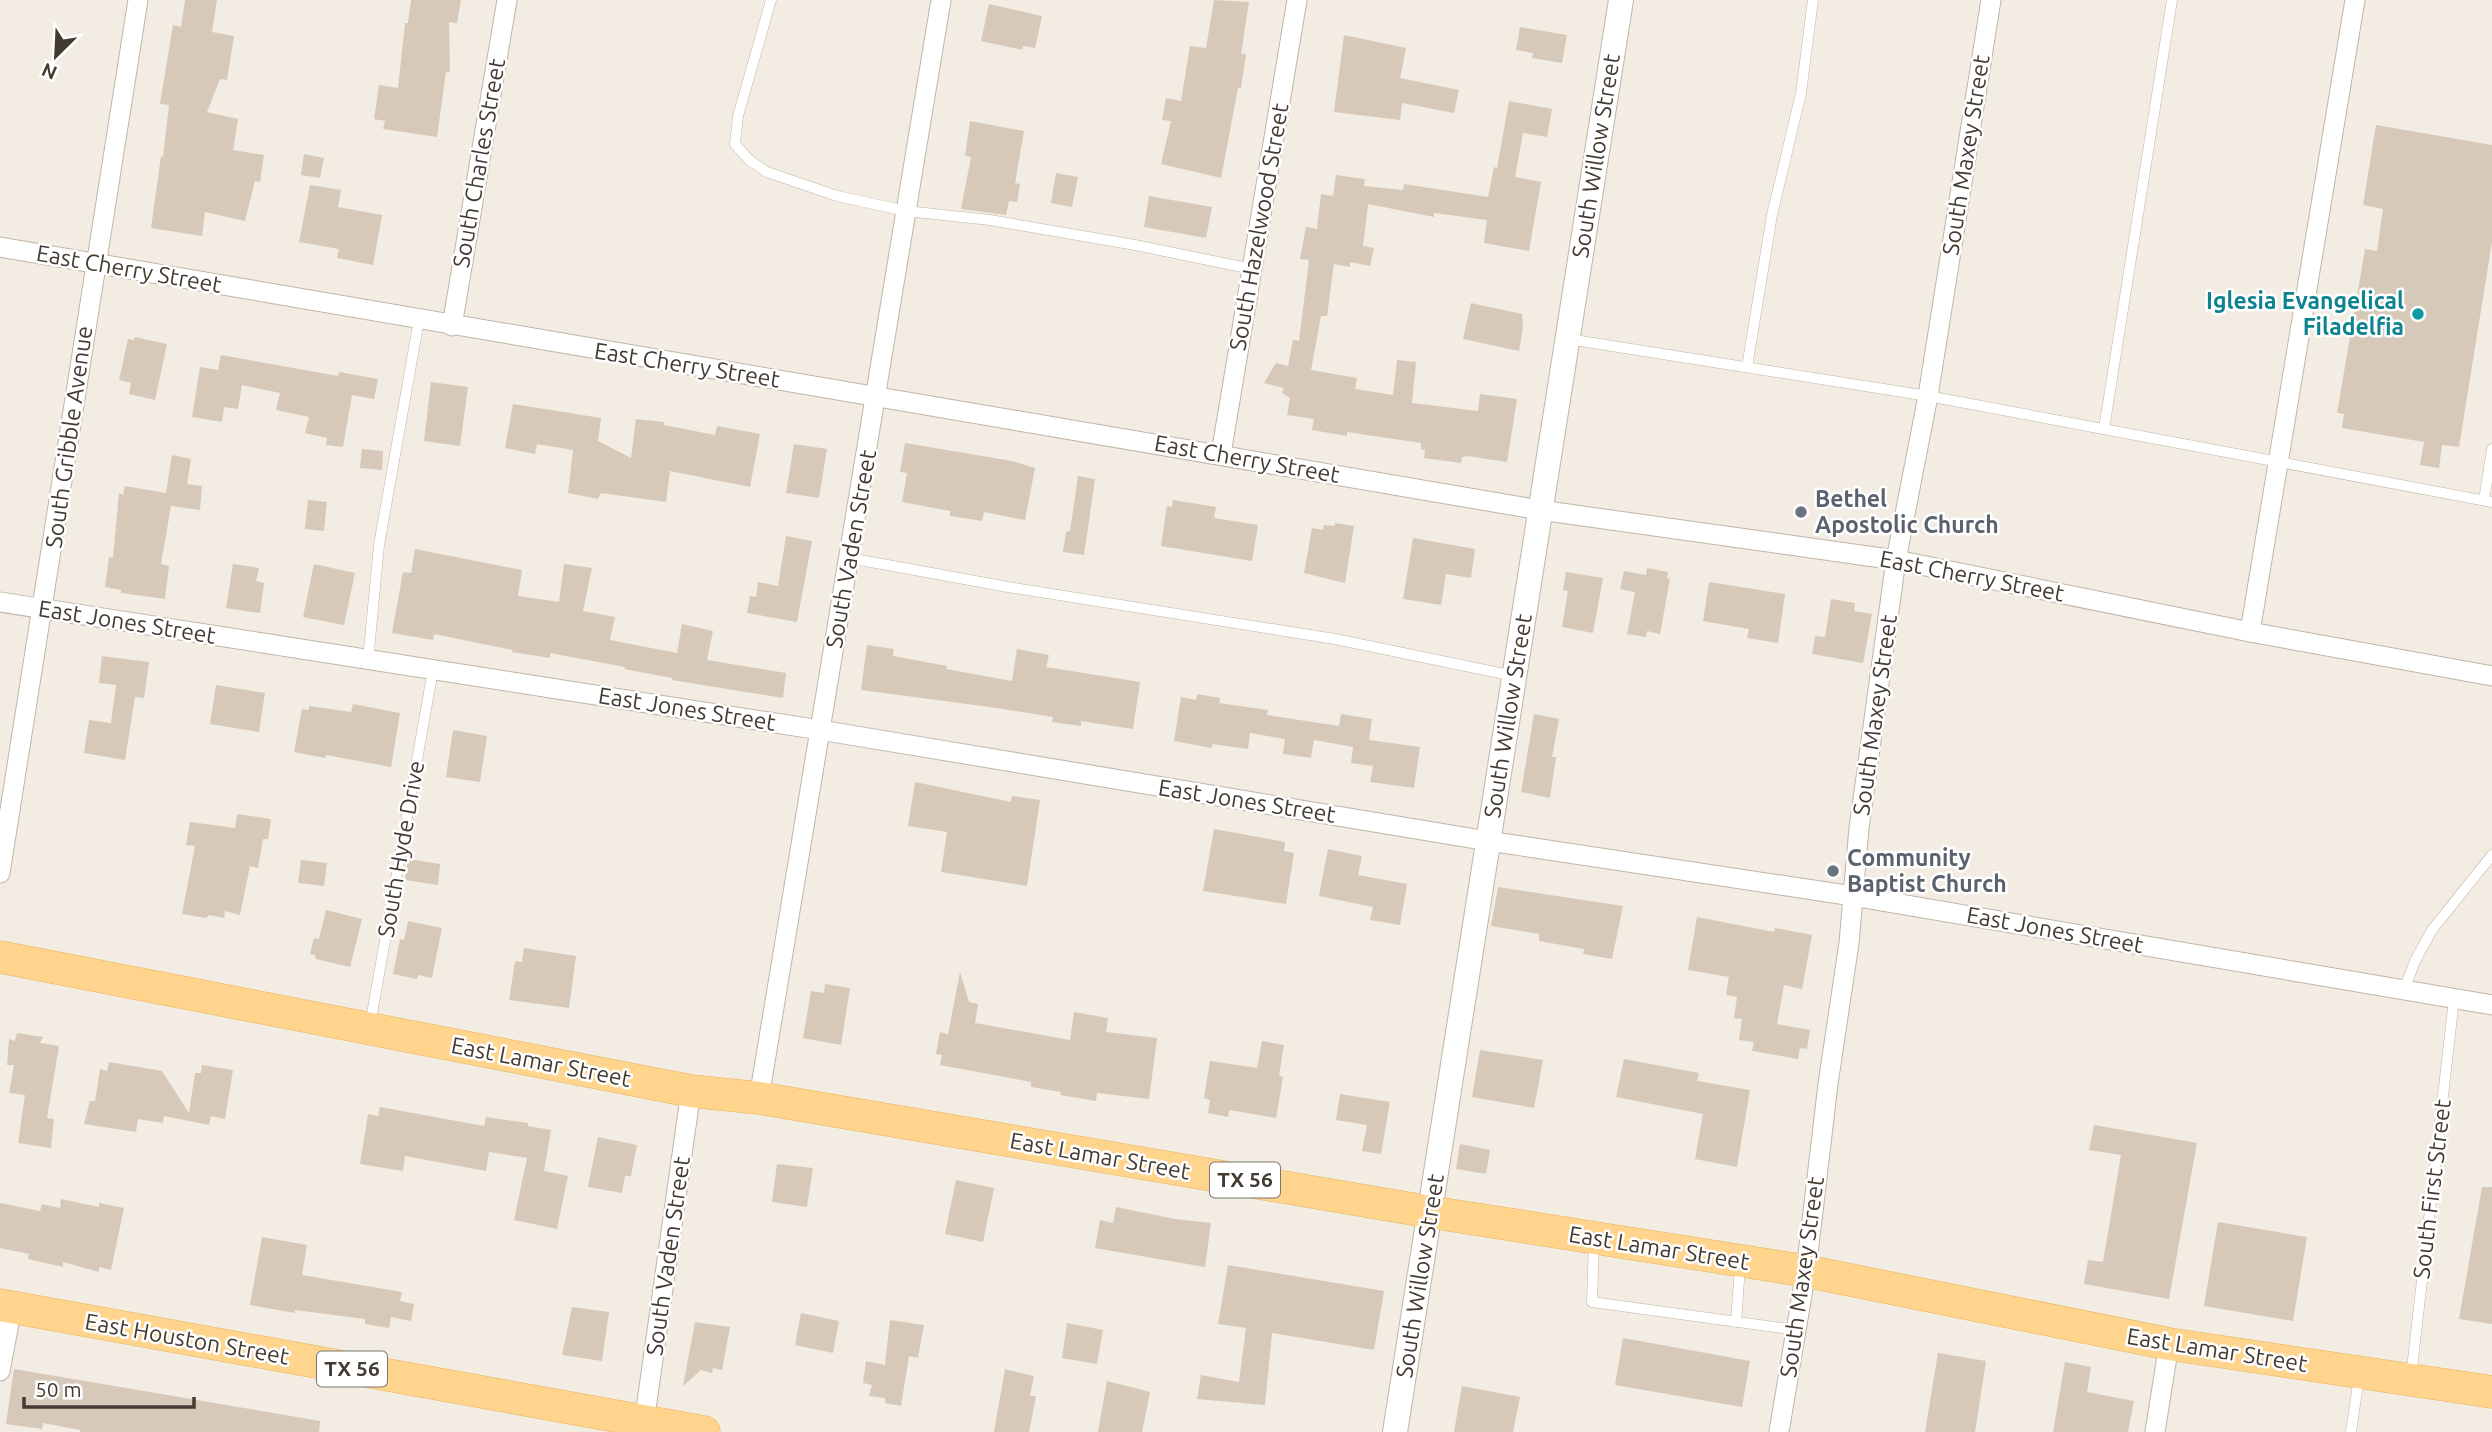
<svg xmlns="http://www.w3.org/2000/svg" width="2492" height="1432" font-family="Ubuntu,sans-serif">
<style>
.building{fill:#d7c9ba}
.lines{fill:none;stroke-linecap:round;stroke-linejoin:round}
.service-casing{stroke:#c0b5a7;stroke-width:11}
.minor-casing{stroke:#c0b5a7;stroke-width:21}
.tertiary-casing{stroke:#c0b5a7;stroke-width:26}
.primary-casing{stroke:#e8b259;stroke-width:33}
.service{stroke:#fff;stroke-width:10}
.minor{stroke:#fff;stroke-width:19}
.tertiary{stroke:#fff;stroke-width:24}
.primary{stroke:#ffd58d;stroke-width:32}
.culture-dot{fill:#0f9aa8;stroke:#fff;stroke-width:2.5}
.worship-dot{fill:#6b7280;stroke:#fff;stroke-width:2.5}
.labels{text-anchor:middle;stroke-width:5;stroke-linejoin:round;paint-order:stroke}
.shield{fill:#fff;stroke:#7b7670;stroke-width:2}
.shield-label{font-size:21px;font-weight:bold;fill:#433b32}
.street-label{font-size:23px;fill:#433b32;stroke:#fff}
.culture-label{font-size:23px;font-weight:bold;fill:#0d838f;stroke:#fff;text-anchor:end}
.worship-label{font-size:23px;font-weight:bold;fill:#5b616d;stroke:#fff;text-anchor:start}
</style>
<rect width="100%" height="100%" fill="#f2ece2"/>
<g class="building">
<polygon points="185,0 217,0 212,32 234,36 227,80 220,79 207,112 238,119 233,150 264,155 260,182 255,181 245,221 205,212 202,236 151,228 161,156 163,157 169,105 160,104 173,25 181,27"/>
<polygon points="411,0 461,0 457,23 449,22 450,72 446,72 437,137 383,129 385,121 374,119 379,85 398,88 405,23 408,23"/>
<polygon points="1214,0 1249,2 1241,54 1246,54 1241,88 1238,88 1221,178 1161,164 1171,121 1162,120 1166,98 1181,101 1190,46 1206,48"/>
<polygon points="989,4 1042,16 1035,48 1023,46 1022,50 981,41"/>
<polygon points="1520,27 1567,35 1562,63 1532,58 1533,53 1516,50"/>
<polygon points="1344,35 1406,48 1400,78 1459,90 1454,113 1402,103 1400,120 1334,112"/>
<polygon points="1509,101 1552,109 1547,137 1523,133 1515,177 1541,182 1529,251 1484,243 1487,220 1434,213 1434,217 1368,204 1363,246 1374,248 1370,266 1350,262 1350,267 1334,264 1327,316 1321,316 1311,370 1357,378 1355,389 1393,395 1397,360 1416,362 1412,403 1478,411 1480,394 1517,399 1507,462 1467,456 1462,457 1461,463 1424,458 1425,449 1421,450 1421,443 1347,432 1347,436 1312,430 1314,419 1287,415 1290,398 1282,393 1284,388 1264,383 1276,363 1288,366 1293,340 1299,341 1309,260 1300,259 1306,227 1317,229 1321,194 1333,196 1336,175 1365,179 1364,186 1403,190 1404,184 1488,197 1494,167 1497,168"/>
<polygon points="970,121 1024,131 1015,183 1020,184 1017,202 1009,201 1006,215 961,209 971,157 965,156"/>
<polygon points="2376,125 2492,145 2492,242 2459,447 2442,445 2439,468 2420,465 2424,442 2342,428 2344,414 2337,413 2365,249 2377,251 2383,209 2363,205"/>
<polygon points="304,154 324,158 320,178 301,175"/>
<polygon points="1056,173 1078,177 1072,207 1051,203"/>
<polygon points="310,185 341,190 338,207 382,215 373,265 337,258 339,249 299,242"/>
<polygon points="1149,196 1212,207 1206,238 1144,227"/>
<polygon points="1471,303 1522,314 1523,328 1519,351 1463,339"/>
<polygon points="135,337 167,344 155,400 129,394 131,383 119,380 128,339 134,340"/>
<polygon points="221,355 338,376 339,372 378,379 374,399 352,395 343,447 326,445 327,438 305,433 309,417 276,410 280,393 242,385 238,409 224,407 222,422 192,417 200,367 218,370"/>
<polygon points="431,382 468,387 460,446 424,441"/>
<polygon points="513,404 601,418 598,441 631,458 636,419 664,422 664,425 715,435 717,426 760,434 750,487 670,471 666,502 601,493 598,499 568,493 573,450 537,444 535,454 505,448"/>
<polygon points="905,443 1012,461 1035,468 1025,520 984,512 982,521 950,516 950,511 902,502 907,473 900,472"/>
<polygon points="794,444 827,449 819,498 786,493"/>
<polygon points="362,449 383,451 382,470 360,468"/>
<polygon points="172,455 191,459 187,484 202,486 200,510 171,506 161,564 169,566 165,599 121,593 121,590 105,587 109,557 113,558 119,493 123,495 125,486 166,493"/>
<polygon points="1078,476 1095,479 1084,555 1063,552 1066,532 1070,531"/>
<polygon points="308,500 327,502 324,531 305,529"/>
<polygon points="1173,500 1216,507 1214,518 1258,525 1252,561 1161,546 1167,506 1172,507"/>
<polygon points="1335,523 1354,526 1345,583 1304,573 1312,528 1323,530 1324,525 1334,526"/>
<polygon points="786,536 812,541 797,622 747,613 750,596 756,597 758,582 778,586"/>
<polygon points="1413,538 1475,549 1471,578 1446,574 1441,605 1403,599"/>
<polygon points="415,549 522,570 518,596 559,602 564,564 592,568 583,611 615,617 610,640 677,653 682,624 713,631 707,660 786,673 783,698 672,680 672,678 624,669 625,667 550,653 550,658 512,652 513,650 434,634 433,640 392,633 403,572 411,573"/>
<polygon points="233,564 259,568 256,581 264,583 260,613 226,608"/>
<polygon points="314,564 355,573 344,625 303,617"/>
<polygon points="1647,568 1668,572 1667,578 1670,579 1660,634 1647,631 1646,637 1627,634 1635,592 1620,589 1624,571 1646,575"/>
<polygon points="1566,572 1603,578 1593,633 1562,627 1568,591 1563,590"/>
<polygon points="1709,582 1785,594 1778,643 1747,638 1749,629 1703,621"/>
<polygon points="1831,599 1855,603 1854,611 1872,614 1863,663 1812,654 1815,636 1825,637"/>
<polygon points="867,645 894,649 893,656 947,666 946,669 1012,681 1017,649 1049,655 1046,667 1140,682 1133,729 1081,721 1081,726 1052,722 1053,717 997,708 861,690"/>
<polygon points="102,656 149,662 144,698 135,697 125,760 84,753 89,720 111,723 116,685 99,683"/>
<polygon points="216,685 265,693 259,732 210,724"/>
<polygon points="1197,694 1220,698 1219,703 1268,710 1267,715 1339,726 1341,714 1372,719 1369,740 1420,747 1414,788 1370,782 1373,766 1351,763 1353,747 1314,740 1311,758 1283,754 1285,739 1250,733 1248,749 1212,744 1212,748 1174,741 1181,697 1196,700"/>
<polygon points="353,704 400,713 391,767 326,755 325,758 294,752 302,709 309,710 309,706 351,712"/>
<polygon points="1534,714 1559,719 1552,757 1556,757 1550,798 1521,792"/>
<polygon points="453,730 487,736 480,782 446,777"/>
<polygon points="915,782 1011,802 1012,796 1040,800 1027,886 941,872 947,832 908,826"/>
<polygon points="237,814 271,819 268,839 263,839 258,868 250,866 240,915 225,911 224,918 209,915 206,918 182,914 195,846 186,845 190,822 235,828"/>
<polygon points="1214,829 1285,842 1284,851 1294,853 1286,904 1203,891"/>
<polygon points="1328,849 1362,856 1358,875 1407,884 1400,925 1370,920 1373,907 1319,896"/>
<polygon points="408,859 440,864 438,885 405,880"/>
<polygon points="301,860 327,863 324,886 298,883"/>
<polygon points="1498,887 1623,906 1612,959 1583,954 1584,949 1539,941 1539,934 1491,926"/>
<polygon points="326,910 362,919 350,967 316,959 315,955 310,954 314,938 319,939"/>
<polygon points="1697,917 1774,932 1775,928 1812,935 1802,989 1784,985 1777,1024 1810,1030 1807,1049 1800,1048 1798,1059 1752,1051 1754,1042 1739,1040 1742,1019 1734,1018 1737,997 1726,995 1729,977 1688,970"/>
<polygon points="408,921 442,928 432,978 418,975 417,979 393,974 400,939 404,940"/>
<polygon points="524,948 576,956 569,1008 509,1000 515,961 522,962"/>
<polygon points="960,972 969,1002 978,1004 975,1023 1070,1040 1074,1012 1108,1018 1106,1032 1157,1038 1149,1099 1097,1093 1096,1101 1060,1095 1061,1092 1031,1087 1031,1082 940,1065 942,1055 936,1054 940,1032 948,1034"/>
<polygon points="825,984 850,988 841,1045 803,1038 811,991 824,993"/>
<polygon points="17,1033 43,1037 40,1043 59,1046 47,1118 54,1119 51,1148 18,1143 25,1095 9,1093 14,1065 7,1065 9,1039 15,1041"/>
<polygon points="1262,1041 1284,1045 1279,1076 1283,1077 1276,1118 1229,1110 1228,1117 1208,1113 1210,1100 1204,1098 1210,1061 1257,1068"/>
<polygon points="1480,1050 1543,1060 1534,1108 1472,1097"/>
<polygon points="1624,1059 1699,1073 1697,1081 1750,1090 1737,1167 1695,1159 1703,1114 1616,1097"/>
<polygon points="109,1062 162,1071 189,1113 195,1073 201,1073 202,1065 233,1070 225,1119 211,1116 209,1125 164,1116 163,1123 138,1119 136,1132 84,1124 90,1101 95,1101 100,1069 107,1071"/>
<polygon points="1340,1094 1390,1102 1381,1154 1362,1151 1367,1125 1336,1120"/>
<polygon points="380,1107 484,1126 486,1117 528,1123 528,1126 551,1130 544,1171 568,1176 557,1229 514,1220 527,1158 489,1152 486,1171 405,1156 403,1171 360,1164 368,1114 378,1116"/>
<polygon points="2094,1125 2197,1143 2169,1299 2084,1284 2088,1260 2103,1262 2121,1155 2089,1150"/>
<polygon points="598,1137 637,1145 631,1176 625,1176 622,1193 588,1187"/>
<polygon points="1460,1144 1490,1150 1486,1174 1456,1169"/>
<polygon points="777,1164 813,1168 807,1207 772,1202"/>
<polygon points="956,1180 994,1188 983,1242 945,1234"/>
<polygon points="2482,1187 2492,1187 2492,1324 2459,1319"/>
<polygon points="61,1199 99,1207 99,1203 124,1208 111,1270 99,1267 99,1272 63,1262 63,1267 28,1259 29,1254 0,1248 0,1203 40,1211 42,1204 60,1208"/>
<polygon points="1116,1207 1175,1219 1211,1223 1205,1267 1095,1248 1100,1220 1113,1223"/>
<polygon points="2218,1222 2307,1237 2293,1321 2204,1306"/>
<polygon points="262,1237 307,1245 302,1275 402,1292 400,1301 414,1304 411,1321 391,1317 389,1328 365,1324 365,1319 295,1310 295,1313 250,1305"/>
<polygon points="1228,1265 1384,1291 1374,1350 1272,1333 1265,1405 1197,1399 1201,1375 1239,1382 1246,1328 1218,1324"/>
<polygon points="572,1307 609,1312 602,1361 562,1355"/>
<polygon points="801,1313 839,1321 833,1353 795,1345"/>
<polygon points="890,1320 924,1325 918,1358 909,1356 901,1406 885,1403 885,1398 869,1396 872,1385 863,1383 866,1361 885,1365"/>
<polygon points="695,1322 730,1327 722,1370 713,1368 712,1373 701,1370 683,1386"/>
<polygon points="1067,1323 1103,1330 1097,1364 1062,1358"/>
<polygon points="1623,1338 1750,1361 1742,1407 1615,1385"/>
<polygon points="1938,1353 1986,1361 1975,1432 1925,1432"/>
<polygon points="2065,1362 2091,1367 2087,1392 2134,1401 2128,1432 2053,1432"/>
<polygon points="14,1369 320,1421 319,1432 80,1432 80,1430 43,1423 42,1429 6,1424"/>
<polygon points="1005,1369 1034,1376 1030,1396 1036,1396 1029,1432 994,1432"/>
<polygon points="1107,1381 1150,1392 1142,1432 1098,1432"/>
<polygon points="1462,1386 1520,1397 1513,1432 1454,1432"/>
</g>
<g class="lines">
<defs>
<g id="service">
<polyline points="771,0 738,116 735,144 749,160 767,172 837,196 906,211 990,220 1135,245 1252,269"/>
<polyline points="1568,339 1928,396 2492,502"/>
<polyline points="1747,367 1772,215 1801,93 1813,0"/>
<polyline points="2104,429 2172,0"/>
<polyline points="2484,500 2492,449"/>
<polyline points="849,558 1008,587 1335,639 1514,676"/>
<polyline points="368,660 379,545 419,320"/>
<polyline points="2404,990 2415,961 2432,930 2492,855"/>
<polyline points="370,1025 433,670"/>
<polyline points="1594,1242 1592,1302 1796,1330"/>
<polyline points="1736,1322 1740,1266"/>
<polyline points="2411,1377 2454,999"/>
<polyline points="2351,1432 2359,1377"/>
</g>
<g id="minor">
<polyline points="0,247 1540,510 1896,560 2250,632 2492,676"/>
<polyline points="452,326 507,0"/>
<polyline points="1221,454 1297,0"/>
<polyline points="0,602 820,730 1488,841 1853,896 2492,1005"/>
<polyline points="2250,632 2355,0"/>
<path d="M0 873C48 582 90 291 138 0"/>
<polyline points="759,1098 941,0"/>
<polyline points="0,1371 12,1308"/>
<polyline points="643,1430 691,1091"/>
<polyline points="1779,1432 1806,1271 1828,1084 1849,943 1859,828 1896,560 1928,396 1991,0"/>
<polyline points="2155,1432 2169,1344"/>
</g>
<polyline id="tertiary" points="1395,1432 1621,0"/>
<g id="primary">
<polyline points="0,957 691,1091 759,1098 1430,1212 1806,1271 2169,1344 2492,1392"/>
<polyline points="0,1305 704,1432"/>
</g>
</defs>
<use href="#service" class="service-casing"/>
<use href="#minor" class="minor-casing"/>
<use href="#tertiary" class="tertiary-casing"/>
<use href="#primary" class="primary-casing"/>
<use href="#service" class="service"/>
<use href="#minor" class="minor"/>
<use href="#tertiary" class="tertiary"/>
<use href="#primary" class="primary"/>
</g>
<circle class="culture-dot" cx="2418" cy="314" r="7"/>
<g class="worship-dot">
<circle cx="1801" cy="512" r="7"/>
<circle cx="1833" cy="871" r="7"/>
</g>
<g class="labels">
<g class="shield">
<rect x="1210" y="1162.5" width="70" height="35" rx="5"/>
<rect x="317" y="1351.5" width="70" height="35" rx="5"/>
</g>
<g class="shield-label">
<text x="1245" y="1187">TX 56</text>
<text x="352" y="1376">TX 56</text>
</g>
<g class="street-label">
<text transform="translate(1966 155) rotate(-81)" y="8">South Maxey Street</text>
<text transform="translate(1596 156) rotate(-81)" y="8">South Willow Street</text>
<text transform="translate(479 163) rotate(-80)" y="8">South Charles Street</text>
<text transform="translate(1259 227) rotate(-80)" y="8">South Hazelwood Street</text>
<text transform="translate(129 269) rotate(10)" y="8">East Cherry Street</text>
<text transform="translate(687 365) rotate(9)" y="8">East Cherry Street</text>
<text transform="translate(69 437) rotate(-82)" y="8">South Gribble Avenue</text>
<text transform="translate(1247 459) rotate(10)" y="8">East Cherry Street</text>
<text transform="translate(851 549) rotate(-80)" y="8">South Vaden Street</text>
<text transform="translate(1972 576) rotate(11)" y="8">East Cherry Street</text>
<text transform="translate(127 622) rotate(9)" y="8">East Jones Street</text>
<text transform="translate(687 709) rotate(9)" y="8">East Jones Street</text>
<text transform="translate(1875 715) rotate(-82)" y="8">South Maxey Street</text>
<text transform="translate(1508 716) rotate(-81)" y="8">South Willow Street</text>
<text transform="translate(1247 801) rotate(9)" y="8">East Jones Street</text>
<text transform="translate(401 849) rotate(-80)" y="8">South Hyde Drive</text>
<text transform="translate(2055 930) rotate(10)" y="8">East Jones Street</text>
<text transform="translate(541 1062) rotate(11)" y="8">East Lamar Street</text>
<text transform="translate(1100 1156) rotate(10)" y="8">East Lamar Street</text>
<text transform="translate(2432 1189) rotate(-83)" y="8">South First Street</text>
<text transform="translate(1659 1248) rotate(9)" y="8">East Lamar Street</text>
<text transform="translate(668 1256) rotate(-82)" y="8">South Vaden Street</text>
<text transform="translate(1420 1276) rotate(-81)" y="8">South Willow Street</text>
<text transform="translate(1802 1277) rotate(-82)" y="8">South Maxey Street</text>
<text transform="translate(187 1339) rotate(10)" y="8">East Houston Street</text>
<text transform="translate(2217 1350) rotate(9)" y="8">East Lamar Street</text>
</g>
<g class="culture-label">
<text x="2404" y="309">Iglesia Evangelical<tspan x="2404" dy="26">Filadelfia</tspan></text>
</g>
<g class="worship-label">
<text x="1815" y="507">Bethel<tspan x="1815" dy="26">Apostolic Church</tspan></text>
<text x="1847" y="866">Community<tspan x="1847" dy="26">Baptist Church</tspan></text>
</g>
</g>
<g transform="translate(56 56) rotate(204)" stroke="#ffffff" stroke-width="5" paint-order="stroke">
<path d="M0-5L12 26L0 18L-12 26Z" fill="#433b32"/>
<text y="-10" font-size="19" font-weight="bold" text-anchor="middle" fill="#433b32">N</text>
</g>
<path d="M24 1397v10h170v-10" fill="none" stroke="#433b32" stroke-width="3.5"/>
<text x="35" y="1397" font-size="21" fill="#433b32" stroke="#ffffff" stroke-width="5" paint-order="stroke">50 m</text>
</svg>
